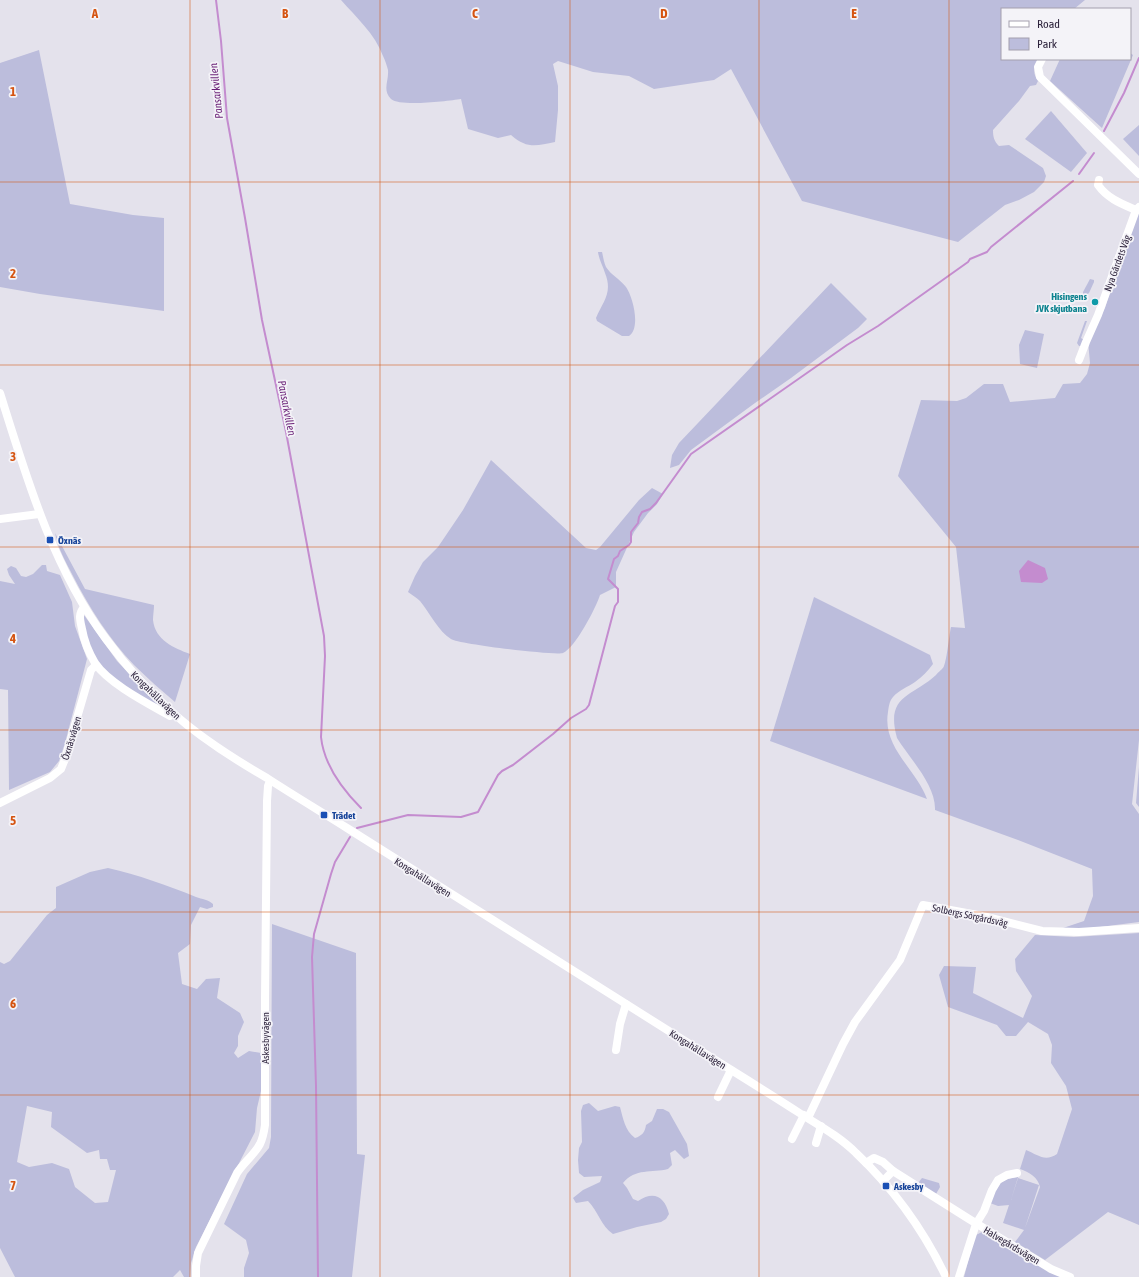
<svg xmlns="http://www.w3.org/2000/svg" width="1139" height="1277" font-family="'Asap Condensed',sans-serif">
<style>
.green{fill:#bcbddc;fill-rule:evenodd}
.water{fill:#c48ccf}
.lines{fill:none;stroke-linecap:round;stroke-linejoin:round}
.stream{stroke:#c48ccf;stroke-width:2}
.minor{stroke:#fff;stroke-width:8}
.grid{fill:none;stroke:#d55411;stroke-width:1;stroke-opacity:0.55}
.culture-dot{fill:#0f9aa8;stroke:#f4f3f8;stroke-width:1.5}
.transit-dot{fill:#1a4fb4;stroke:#f4f3f8;stroke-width:1.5}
.labels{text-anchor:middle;stroke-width:3.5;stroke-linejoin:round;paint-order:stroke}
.street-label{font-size:10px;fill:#2d233c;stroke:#f4f3f8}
.culture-label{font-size:10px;font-weight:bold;fill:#0d838f;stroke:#f4f3f8;text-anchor:end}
.transit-label{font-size:10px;font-weight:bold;fill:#164399;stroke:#f4f3f8;text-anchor:start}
.water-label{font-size:11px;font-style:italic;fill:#691f76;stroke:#f4f3f8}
.grid-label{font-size:13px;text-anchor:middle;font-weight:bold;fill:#d55411;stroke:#f4f3f8;stroke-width:3.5;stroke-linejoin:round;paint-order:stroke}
</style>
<rect width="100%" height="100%" fill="#e4e2ec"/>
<g class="green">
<path d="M341 0H1085L1074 9H1002V59H1038C1034 68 1032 72 1038 81L1036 85 1030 86 1019 101 993 130C993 137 994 141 999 146L1009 145 1043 168 1046 176 1044 182 1034 192 1019 200 1005 205 958 242 802 201 731 69 714 80 654 89 629 76 593 72 558 61 553 64 558 86V110L555 142C536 146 527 149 511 135L498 138 468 129 461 99C448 101 400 107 391 99 382 90 389 81 388 70 387 66 385 60 383 56 375 34 356 17 341 0Z"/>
<polygon points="39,50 70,204 133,215 164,218 164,311 40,294 0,287 0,63"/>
<polygon points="1130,53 1133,55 1102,128 1050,81 1060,59 1130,59"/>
<polygon points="1051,111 1087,153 1071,172 1025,139"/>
<polygon points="1139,125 1139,156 1123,139"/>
<path d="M1139 212V740L1132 804 1139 814V922L1084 929 1063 928 1084 921 1093 896 1092 869 1018 840 935 810C936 785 910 759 897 738 885 695 912 697 936 675 938 672 943 669 944 666 947 659 949 636 951 627L965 628 956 547 898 476 921 400 957 401 966 398 984 384H1003L1010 402 1055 398 1063 384 1080 383 1087 374 1090 363 1088 341 1105 308 1115 276Z"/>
<path d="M598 252H602C603 256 604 263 606 267 611 275 620 279 626 287 633 297 641 328 629 336H622L597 321 596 318C603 301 613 293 605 273 603 266 599 260 598 252Z"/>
<polygon points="1090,279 1094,280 1094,282 1089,293 1086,295 1083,294 1083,292"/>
<polygon points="831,283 867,319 858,328 791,378 755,403 691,450 679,465 670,468 672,455 679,443"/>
<polygon points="1085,321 1087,321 1081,338 1084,340 1081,346 1079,346 1077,343"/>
<polygon points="1025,330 1044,334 1037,368 1020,364 1019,345"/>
<path d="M491 460 586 548 596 550 600 547 639 500 652 488 663 494 657 504 648 513 634 532 616 572V587L600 595C596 608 575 648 563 653 556 656 458 644 451 639 439 632 429 612 420 601 417 598 412 595 408 592L415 576 423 562 438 547 463 510Z"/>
<path d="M55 533 85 589 154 605C154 610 153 615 153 620 155 640 174 648 190 654L175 702C161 690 147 678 134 665 109 639 89 607 73 576 66 562 58 549 55 533Z"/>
<polygon points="42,565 46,565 47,571 60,575 72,602 75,626 87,659 65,743 59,761 50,772 9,790 8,690 0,689 0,581 15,584 9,575 7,569 11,566 16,568 21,576 26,577 33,574"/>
<path d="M814 597 930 655 933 664C928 671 922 677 915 682 908 687 899 690 893 697 889 702 889 706 888 712 882 747 916 769 927 799L770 741Z"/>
<path d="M84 615 117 661 160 706 161 709C136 694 99 674 88 645 85 637 84 627 82 618Z"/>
<polygon points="1139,767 1139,807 1136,803"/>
<path d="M108 868C138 875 167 885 196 897 202 899 209 900 213 904V907L207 909 200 907 191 925 190 944 178 953 182 984 197 989 206 979 220 978 217 998 240 1013 244 1022 238 1036V1046L234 1053 238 1058 249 1051 261 1053V1091L257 1108 255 1132 196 1247 191 1263 190 1277H184L180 1270 173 1277H15L0 1248V962L4 964 10 961 47 915 56 908V887L90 872ZM27 1106 52 1112 51 1127 87 1153 99 1150 100 1159H107L110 1170H116L108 1202 95 1203 75 1187 69 1169 52 1163 29 1167 17 1162Z"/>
<polygon points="272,924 356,953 357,1154 365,1155 352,1277 244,1277 244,1268 249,1253 246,1240 224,1224 247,1174 269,1148 271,1137"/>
<path d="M1139 933V1225L1108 1212 1045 1260 1015 1242 1024 1230 1003 1223 1009 1205 998 1206 990 1203C996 1187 998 1179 1018 1177L1011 1200 1018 1178 1039 1185 1025 1228 1040 1187C1038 1177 1029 1172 1020 1169L1026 1150C1038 1155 1045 1162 1057 1154L1072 1109 1066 1086 1051 1063 1052 1045 1048 1034 1028 1022 1016 1036H1006L997 1025 948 1007 939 975 944 966 976 967 973 993 1023 1018 1032 996 1016 971 1015 959 1035 935 1074 937Z"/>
<path d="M589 1103 598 1111 615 1106 620 1107C623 1118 625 1131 635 1138 642 1136 645 1132 646 1125L652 1121 657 1109H663L669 1112 687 1144 689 1156 684 1159 675 1150 670 1153 672 1165 668 1169C652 1173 635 1168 623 1183L627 1188 633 1199 638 1201C654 1190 665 1197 669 1214L666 1219 661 1222 637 1227 613 1234C601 1226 598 1211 588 1201L576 1203 573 1198 583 1190 600 1182 602 1176 584 1177 579 1173 578 1160 579 1148 582 1142 581 1111 583 1105Z"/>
<polygon points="922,1178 939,1183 940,1187 936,1194 918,1183"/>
<polygon points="982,1232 987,1233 1062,1277 964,1277 974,1239 976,1235"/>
</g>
<polygon class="water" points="1028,560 1045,568 1048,579 1042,583 1021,582 1019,571"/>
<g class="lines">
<g class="stream">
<path d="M216 0 221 41 227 118 245 218 262 320 286 432 324 636 325 656 321 737C324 765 342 789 361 808"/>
<polyline points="1104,131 1124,93 1139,58"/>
<polyline points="1079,174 1094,153"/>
<polyline points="357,828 408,815 461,817 478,812 498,775 502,771 513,765 553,734 571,718 586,709 589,705 615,606 618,602 618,589 608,579 614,559 618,556 620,551 629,545 631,542 631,532 638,523 639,517 642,512 650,509 656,503 691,454 847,345 878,326 968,262 970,259 987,252 991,247 1073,181"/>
<polyline points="318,1277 316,1086 312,957 314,934 331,874 335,862 350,837"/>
</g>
<g class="minor">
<polyline points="1042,59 1038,67 1040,77 1139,174"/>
<path d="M1099 180 1098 185C1108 199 1122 204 1136 210"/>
<polyline points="1079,360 1086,342 1098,315 1136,210 1139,207"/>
<path d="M0 393C27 479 52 566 106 639 126 666 148 691 173 713 202 739 234 759 267 778 293 795 320 811 347 828 464 902 582 975 699 1050 733 1071 767 1092 801 1114 820 1126 840 1137 856 1153 893 1188 924 1231 946 1277"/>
<polyline points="0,519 39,514"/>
<path d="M84 607C78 614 80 620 82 629 84 641 89 653 95 663 109 684 149 704 170 716L173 714"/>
<polyline points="0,803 50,778 61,769 65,759 91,670 96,665"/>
<polyline points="616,1050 620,1024 626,1004"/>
<polyline points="718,1097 731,1070"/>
<polyline points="808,1118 843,1044 855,1022 900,960 923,905 983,916 1042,931 1079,932 1139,928"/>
<polyline points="792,1139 804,1115"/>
<polyline points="816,1143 821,1126"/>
<polyline points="866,1163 874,1158 883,1162 893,1171 883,1181"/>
<polyline points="893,1171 969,1219 1051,1269 1070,1277"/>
<path d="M196 1277V1266L198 1253 237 1173C244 1162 254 1155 260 1144 263 1138 264 1132 265 1125V999L267 801 268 786 270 781"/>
<polyline points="959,1277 976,1224 984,1211 992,1190 998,1180 1007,1175 1017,1173"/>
</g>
</g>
<path class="grid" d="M190 0V1277M380 0V1277M570 0V1277M759 0V1277M949 0V1277M0 182H1139M0 365H1139M0 547H1139M0 730H1139M0 912H1139M0 1095H1139"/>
<circle class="culture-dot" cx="1095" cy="302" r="4"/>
<g class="transit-dot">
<rect x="46" y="536" width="8" height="8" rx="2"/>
<rect x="320" y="811" width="8" height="8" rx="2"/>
<rect x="882" y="1182" width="8" height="8" rx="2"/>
</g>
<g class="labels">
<g class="street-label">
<text transform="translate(1117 263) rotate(-70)" y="4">Nya Gärdets Väg</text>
<text transform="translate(156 695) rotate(44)" y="4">Kongahällavägen</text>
<text transform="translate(71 738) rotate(-73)" y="4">Öxnäsvägen</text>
<text transform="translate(423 877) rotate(32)" y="4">Kongahällavägen</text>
<text transform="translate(970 915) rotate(12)" y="4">Solbergs Sörgårdsväg</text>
<text transform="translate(265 1038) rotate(-90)" y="4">Askesbyvägen</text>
<text transform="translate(698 1049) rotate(32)" y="4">Kongahällavägen</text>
<text transform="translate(1012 1245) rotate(31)" y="4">Halvegårdsvägen</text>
</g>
<g class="culture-label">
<text x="1087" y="300">Hisingens<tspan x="1087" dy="12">JVK skjutbana</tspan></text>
</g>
<g class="transit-label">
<text x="58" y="544">Öxnäs</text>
<text x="332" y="819">Trädet</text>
<text x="894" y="1190">Askesby</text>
</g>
<g class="water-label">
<text transform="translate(216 91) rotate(-96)" y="4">Pansarkvillen</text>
<text transform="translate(287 408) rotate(79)" y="4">Pansarkvillen</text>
</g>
</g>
<g class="grid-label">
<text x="95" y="18">A</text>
<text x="285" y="18">B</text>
<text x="475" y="18">C</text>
<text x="664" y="18">D</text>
<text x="854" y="18">E</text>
<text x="13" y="96">1</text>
<text x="13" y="278">2</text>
<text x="13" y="461">3</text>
<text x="13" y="643">4</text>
<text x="13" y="825">5</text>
<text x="13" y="1008">6</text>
<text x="13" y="1190">7</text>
</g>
<rect x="1001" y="8" width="130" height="52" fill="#f4f3f8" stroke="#a4a0ad"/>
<rect x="1009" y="21" width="20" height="6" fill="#ffffff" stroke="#a4a0ad"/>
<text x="1037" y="28" font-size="12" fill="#2d233c">Road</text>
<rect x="1009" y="38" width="20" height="12" fill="#bcbddc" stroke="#a4a0ad"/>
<text x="1037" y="48" font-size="12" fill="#2d233c">Park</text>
</svg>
